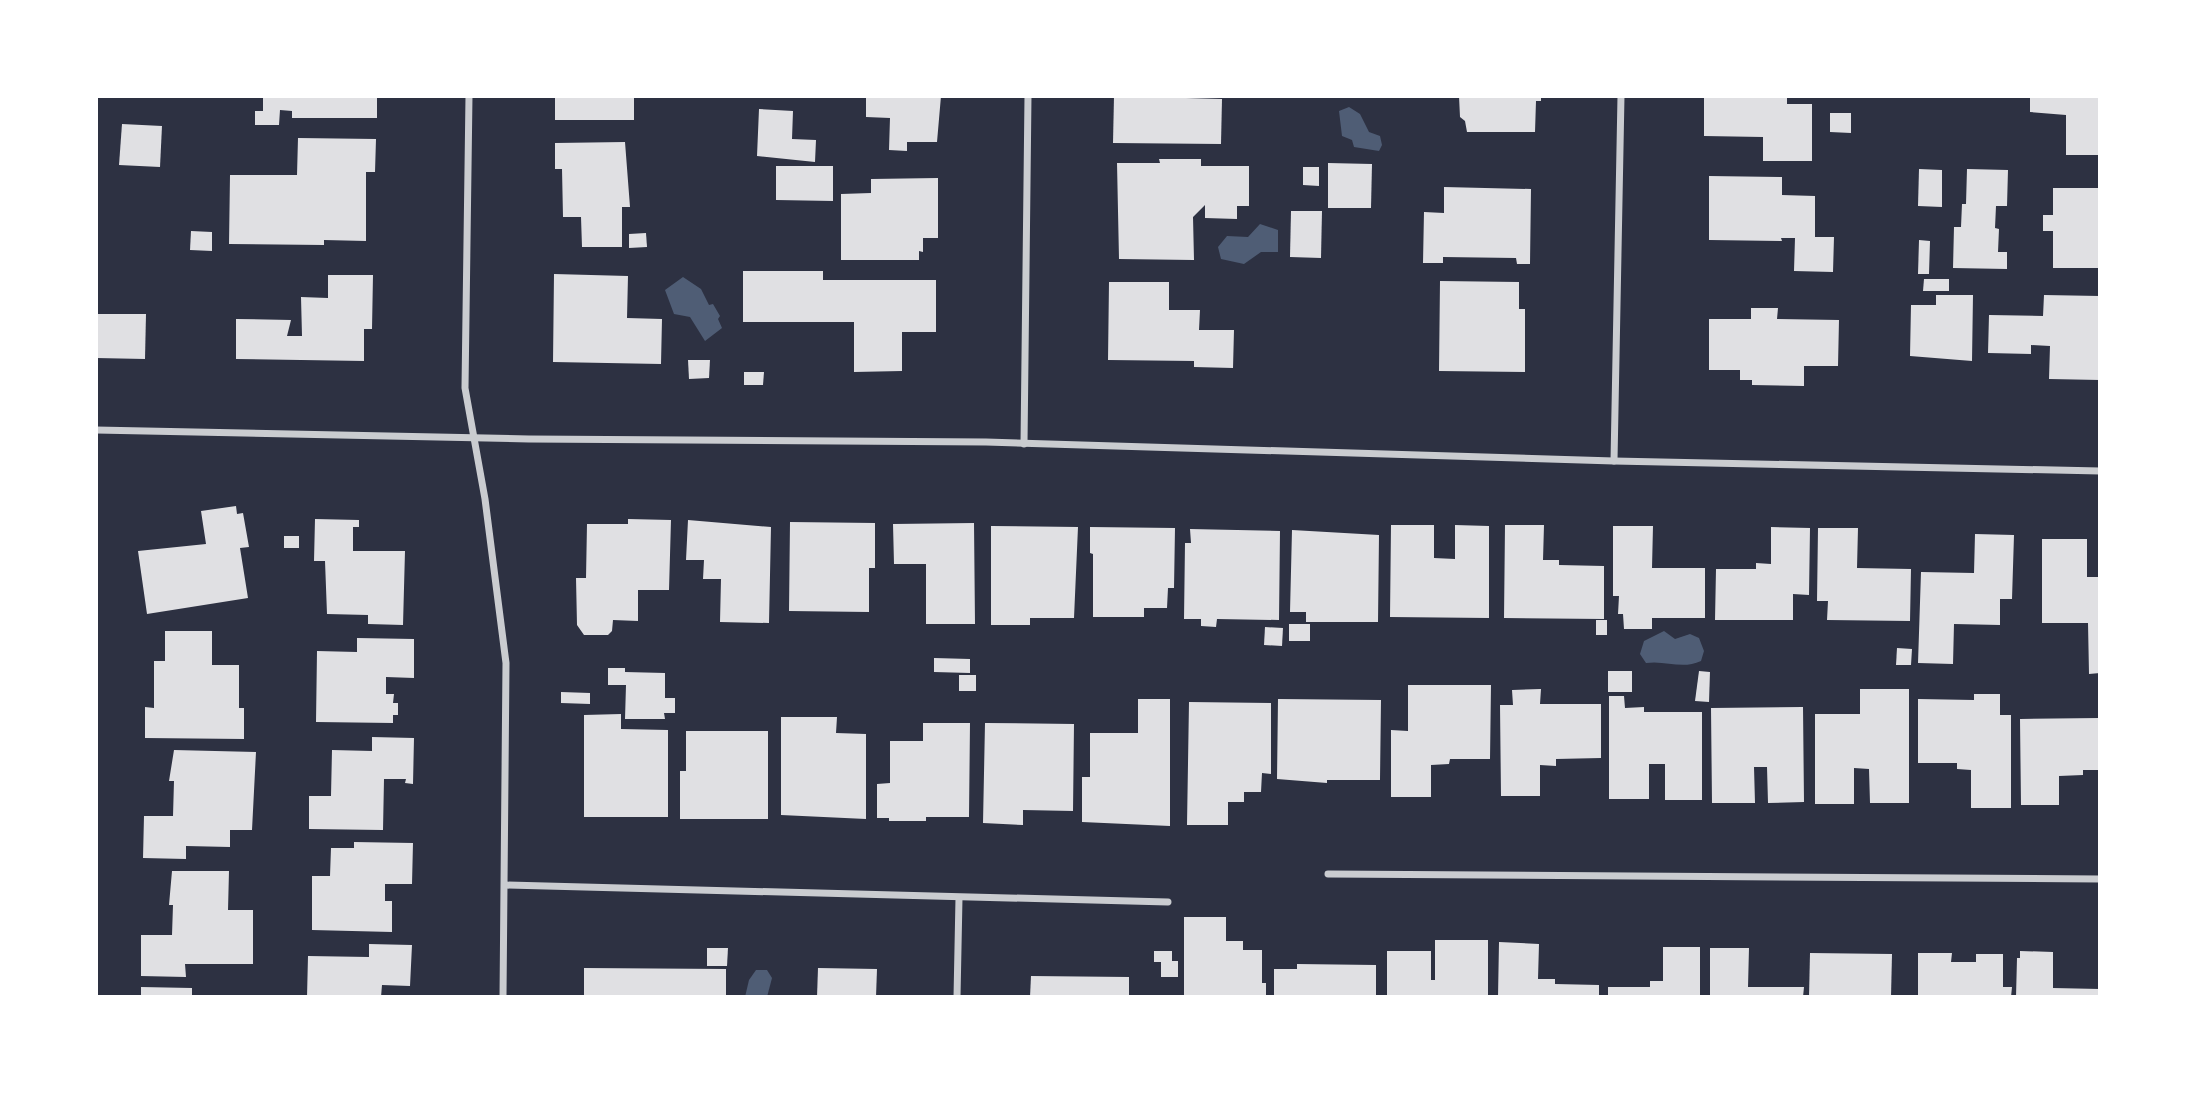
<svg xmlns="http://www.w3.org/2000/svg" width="2196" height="1093" font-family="'PT Sans Narrow',sans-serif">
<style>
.water{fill:#4f5d75}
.building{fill:#e0e0e3}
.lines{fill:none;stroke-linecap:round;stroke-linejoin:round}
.minor{stroke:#caccd0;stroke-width:7}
</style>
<rect width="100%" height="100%" fill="#2d3142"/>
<g class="water">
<polygon points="1349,107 1360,114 1369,132 1380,136 1382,145 1379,151 1354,147 1352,140 1342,136 1339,111"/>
<polygon points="1260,224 1278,230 1278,252 1261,252 1244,264 1221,259 1218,247 1227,236 1248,237"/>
<polygon points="683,277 701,289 709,305 713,304 720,316 718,319 722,328 705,341 690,317 674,314 665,290"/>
<path d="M1664 631 1675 639 1690 634 1699 638 1704 651 1701 661C1682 670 1666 660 1646 663L1640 654 1644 641Z"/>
<polygon points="756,970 767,970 772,978 767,997 745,997 749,980"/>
</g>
<g class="building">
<polygon points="263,96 377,96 377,118 292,118 292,111 280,110 279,125 255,125 255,111 263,111"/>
<rect x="555" y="96" width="79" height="24"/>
<polygon points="866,96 941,96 937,142 907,142 907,151 889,150 890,118 866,117"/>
<polygon points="1114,96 1222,99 1221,144 1113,143"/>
<polygon points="1459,96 1541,96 1541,101 1536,101 1535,132 1467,132 1465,121 1460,117"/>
<polygon points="1704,96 1787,96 1787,104 1812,104 1812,161 1763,161 1763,137 1704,136"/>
<polygon points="2030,96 2100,96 2100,155 2066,155 2066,115 2030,112"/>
<polygon points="759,109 793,111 792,139 816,140 815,162 757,156"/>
<polygon points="1830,113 1851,113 1851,133 1830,132"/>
<polygon points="122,124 162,126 160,167 119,165"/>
<polygon points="298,138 376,139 375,172 366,172 366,241 324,240 324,245 229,244 230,175 297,175"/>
<polygon points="625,142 630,207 622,207 622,247 582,247 581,217 563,217 562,169 555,169 555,143"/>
<polygon points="1159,159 1201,159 1201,166 1249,166 1249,206 1237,206 1237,219 1205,218 1205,205 1193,217 1194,260 1119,259 1117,163 1160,163"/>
<polygon points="1328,163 1372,164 1371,208 1328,208"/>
<polygon points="776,166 833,166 833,201 776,200"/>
<polygon points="1303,167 1319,167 1319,186 1303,185"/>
<polygon points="1919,169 1942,170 1942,207 1918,206"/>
<polygon points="1967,169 2008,170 2007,206 1996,206 1995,228 1999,229 1998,252 2007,252 2007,269 1953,268 1954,227 1961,227 1962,204 1966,204"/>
<polygon points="1709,176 1782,177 1782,195 1815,196 1815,237 1834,237 1833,272 1794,271 1795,238 1781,238 1782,241 1709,240"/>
<polygon points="938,178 938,238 923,238 923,252 919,251 919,260 841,260 841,194 871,193 871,179"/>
<polygon points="1444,187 1531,189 1530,264 1517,264 1516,258 1443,257 1443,263 1423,263 1424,212 1444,213"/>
<polygon points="2053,188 2100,188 2100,268 2053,268 2053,231 2043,231 2043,215 2053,215"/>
<polygon points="1291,211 1322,211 1321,258 1290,257"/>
<polygon points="191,231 212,232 212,251 190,250"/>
<polygon points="646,233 647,247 629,248 629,234"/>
<polygon points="1919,240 1930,241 1929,274 1918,274"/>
<polygon points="743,271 823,271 823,280 936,280 936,332 902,332 902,371 854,372 854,322 743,322"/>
<polygon points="554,274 628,276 627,318 662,319 661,364 553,362"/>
<polygon points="328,275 373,275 372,329 364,329 364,361 236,359 236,319 291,320 287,336 302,336 301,297 328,298"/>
<polygon points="1924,279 1949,279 1949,291 1923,291"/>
<polygon points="1440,281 1519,282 1519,309 1525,309 1525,372 1439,371"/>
<polygon points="1109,282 1169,282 1169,310 1200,310 1199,330 1234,330 1233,368 1194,367 1194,361 1108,360"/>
<polygon points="1936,295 1973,295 1972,361 1910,356 1911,305 1936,305"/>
<polygon points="2044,295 2100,296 2100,380 2049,379 2050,346 2031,345 2031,354 1988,353 1989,315 2043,316"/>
<polygon points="1751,308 1778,308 1777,319 1839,320 1838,366 1804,366 1804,386 1752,385 1752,380 1740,380 1740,370 1709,370 1709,319 1751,319"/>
<polygon points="96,314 146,314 145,359 96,358"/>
<polygon points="688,360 710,360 709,378 689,379"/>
<polygon points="744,372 764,372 763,385 744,385"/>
<polygon points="236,506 237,514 243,513 249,547 240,548 248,598 147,614 138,551 206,544 201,511"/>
<polygon points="315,519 359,520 359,527 353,527 353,551 405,551 403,625 368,624 368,615 327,614 325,561 314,561"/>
<polygon points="628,519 671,520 669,590 638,590 638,621 613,620 612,631 608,635 584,635 577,625 576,578 586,578 587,524 628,524"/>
<polygon points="688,520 771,527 769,623 720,622 721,579 703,579 704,560 686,560"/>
<polygon points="790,522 875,523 875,568 869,568 869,612 789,611"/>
<polygon points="974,523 975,624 926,624 926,564 894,564 893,524"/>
<polygon points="1391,525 1434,525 1434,558 1455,559 1455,525 1489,526 1489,618 1390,617"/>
<polygon points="1505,525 1544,525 1543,560 1559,560 1559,565 1604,566 1604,619 1504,618"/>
<polygon points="991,526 1078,527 1074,618 1030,618 1030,625 991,625"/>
<polygon points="1613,526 1653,526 1652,568 1705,568 1705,618 1652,618 1652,629 1624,629 1623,614 1618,614 1619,596 1613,596"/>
<polygon points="1090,527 1175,528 1174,588 1168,588 1167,608 1144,608 1144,617 1093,617 1093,554 1090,553"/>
<polygon points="1771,527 1810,528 1809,595 1793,594 1793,620 1715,620 1716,569 1756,569 1756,563 1771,564"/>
<polygon points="1818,528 1858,528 1857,568 1911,569 1910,621 1827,620 1828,601 1817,601"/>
<polygon points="1190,529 1280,531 1279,620 1217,619 1216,627 1201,626 1201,619 1184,619 1185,543 1191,543"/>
<polygon points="1292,530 1379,535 1378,622 1306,622 1306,612 1290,612"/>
<polygon points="1975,534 2014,535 2012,599 2000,599 2000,625 1954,624 1953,664 1918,663 1921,572 1974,573"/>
<rect x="284" y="536" width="15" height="12"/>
<polygon points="2042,539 2087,539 2087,577 2100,577 2100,673 2089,674 2088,623 2042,623"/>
<rect x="1596" y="620" width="11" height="15"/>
<rect x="1289" y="624" width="21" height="17"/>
<polygon points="1265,627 1283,628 1282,646 1264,645"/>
<polygon points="165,631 212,631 212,665 239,665 239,708 244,708 244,739 145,738 145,707 154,708 154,661 165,661"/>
<polygon points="357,638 414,639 414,678 386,677 386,694 394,694 393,703 398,703 398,715 393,715 393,723 316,722 317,651 357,652"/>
<polygon points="1897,648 1912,649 1911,665 1896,665"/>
<polygon points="934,658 970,659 970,673 934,672"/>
<polygon points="608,668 625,668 625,672 665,673 665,698 675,698 675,713 664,713 665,719 625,719 626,685 608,685"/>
<rect x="1608" y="671" width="24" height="21"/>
<polygon points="1699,671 1710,672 1709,702 1695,701"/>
<rect x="959" y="675" width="17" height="16"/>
<polygon points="1408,685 1491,685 1490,759 1450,759 1449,764 1431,765 1431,797 1391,797 1391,730 1408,731"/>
<polygon points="1541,689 1540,704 1601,704 1601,758 1556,759 1556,766 1540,765 1540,796 1501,796 1500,705 1513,705 1512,690"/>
<polygon points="1860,689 1909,689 1909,803 1870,803 1869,769 1854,768 1854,804 1815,804 1815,714 1860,714"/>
<polygon points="561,692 590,693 590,704 561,703"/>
<polygon points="1974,694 2000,694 2000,715 2011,715 2011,808 1971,808 1971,770 1957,769 1957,763 1918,763 1918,699 1974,700"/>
<polygon points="1609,696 1624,696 1625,708 1644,707 1644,712 1702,712 1702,800 1665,800 1665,764 1649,764 1649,799 1609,799"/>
<polygon points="1138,699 1170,699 1170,826 1082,822 1082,777 1090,777 1090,733 1138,733"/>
<polygon points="1278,699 1381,700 1380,780 1327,780 1327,783 1277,779"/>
<polygon points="1189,702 1271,703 1271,774 1262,773 1261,792 1244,792 1244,802 1228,802 1228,825 1187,825"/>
<polygon points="1803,707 1804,802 1768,803 1767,767 1754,767 1755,803 1712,803 1711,708"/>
<polygon points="621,714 621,729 668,730 668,817 584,817 584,715"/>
<polygon points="781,717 837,717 836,733 866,734 866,819 781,815"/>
<polygon points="2100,718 2100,770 2083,770 2083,775 2059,776 2059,805 2021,805 2020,719"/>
<polygon points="923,723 970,723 969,817 926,817 926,821 889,821 889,818 877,818 877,784 890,783 890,741 923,741"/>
<polygon points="985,723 1074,724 1073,811 1023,810 1023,825 983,823"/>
<polygon points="686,731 768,731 768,819 680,819 680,771 686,771"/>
<polygon points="372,737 414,738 413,784 405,783 406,779 384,779 383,830 309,829 309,796 331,796 332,750 372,751"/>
<polygon points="174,750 256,752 252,830 230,830 230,847 186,846 186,859 143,858 144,816 173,816 174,781 169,781"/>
<polygon points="354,842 413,843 412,884 385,884 385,901 392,901 392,932 312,930 312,876 330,876 331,848 354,848"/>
<polygon points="172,871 229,871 228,910 253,910 253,964 185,964 186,977 141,976 141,935 172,935 173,905 169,905"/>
<polygon points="1184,917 1226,917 1226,941 1243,941 1243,950 1262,950 1262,983 1266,983 1266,997 1184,997"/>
<polygon points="1435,940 1488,940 1488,997 1387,997 1387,951 1431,951 1431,980 1435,980"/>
<polygon points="1499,942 1539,944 1538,979 1555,979 1555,984 1599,985 1599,997 1498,997"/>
<polygon points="369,944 412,945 410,986 382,985 381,997 307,997 308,956 369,957"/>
<polygon points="1663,947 1700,947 1700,997 1608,997 1608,987 1650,987 1650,981 1663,981"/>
<polygon points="707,948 728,948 727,966 707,966"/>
<polygon points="1710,948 1749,948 1748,987 1804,987 1803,997 1710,997"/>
<polygon points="1154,951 1172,951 1172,961 1178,961 1178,977 1161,977 1161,962 1154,962"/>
<polygon points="2020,951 2053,952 2053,988 2100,989 2100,997 2016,997 2017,958 2020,958"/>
<polygon points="1810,953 1892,954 1891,997 1809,997"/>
<polygon points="1918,953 1952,953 1951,962 1976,962 1976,954 2003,954 2003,987 2012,987 2011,997 1918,997"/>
<polygon points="1297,964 1376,965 1376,997 1274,997 1274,969 1297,969"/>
<polygon points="584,968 726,969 726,997 584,997"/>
<polygon points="818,968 877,969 876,997 817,997"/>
<polygon points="1031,976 1129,977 1129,997 1030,997"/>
<polygon points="141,987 192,988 192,997 141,997"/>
</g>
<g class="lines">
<g class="minor">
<polyline points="469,96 465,388 485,499 506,663 503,997"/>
<polyline points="96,430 529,439 986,442 1614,461 2100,471"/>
<polyline points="1024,444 1028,96"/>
<polyline points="1614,461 1621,96"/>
<polyline points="1328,874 2100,879"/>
<polyline points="505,885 1168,902"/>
<polyline points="957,997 959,898"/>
</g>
</g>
<rect width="2196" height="1093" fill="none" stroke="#ffffff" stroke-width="196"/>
</svg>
